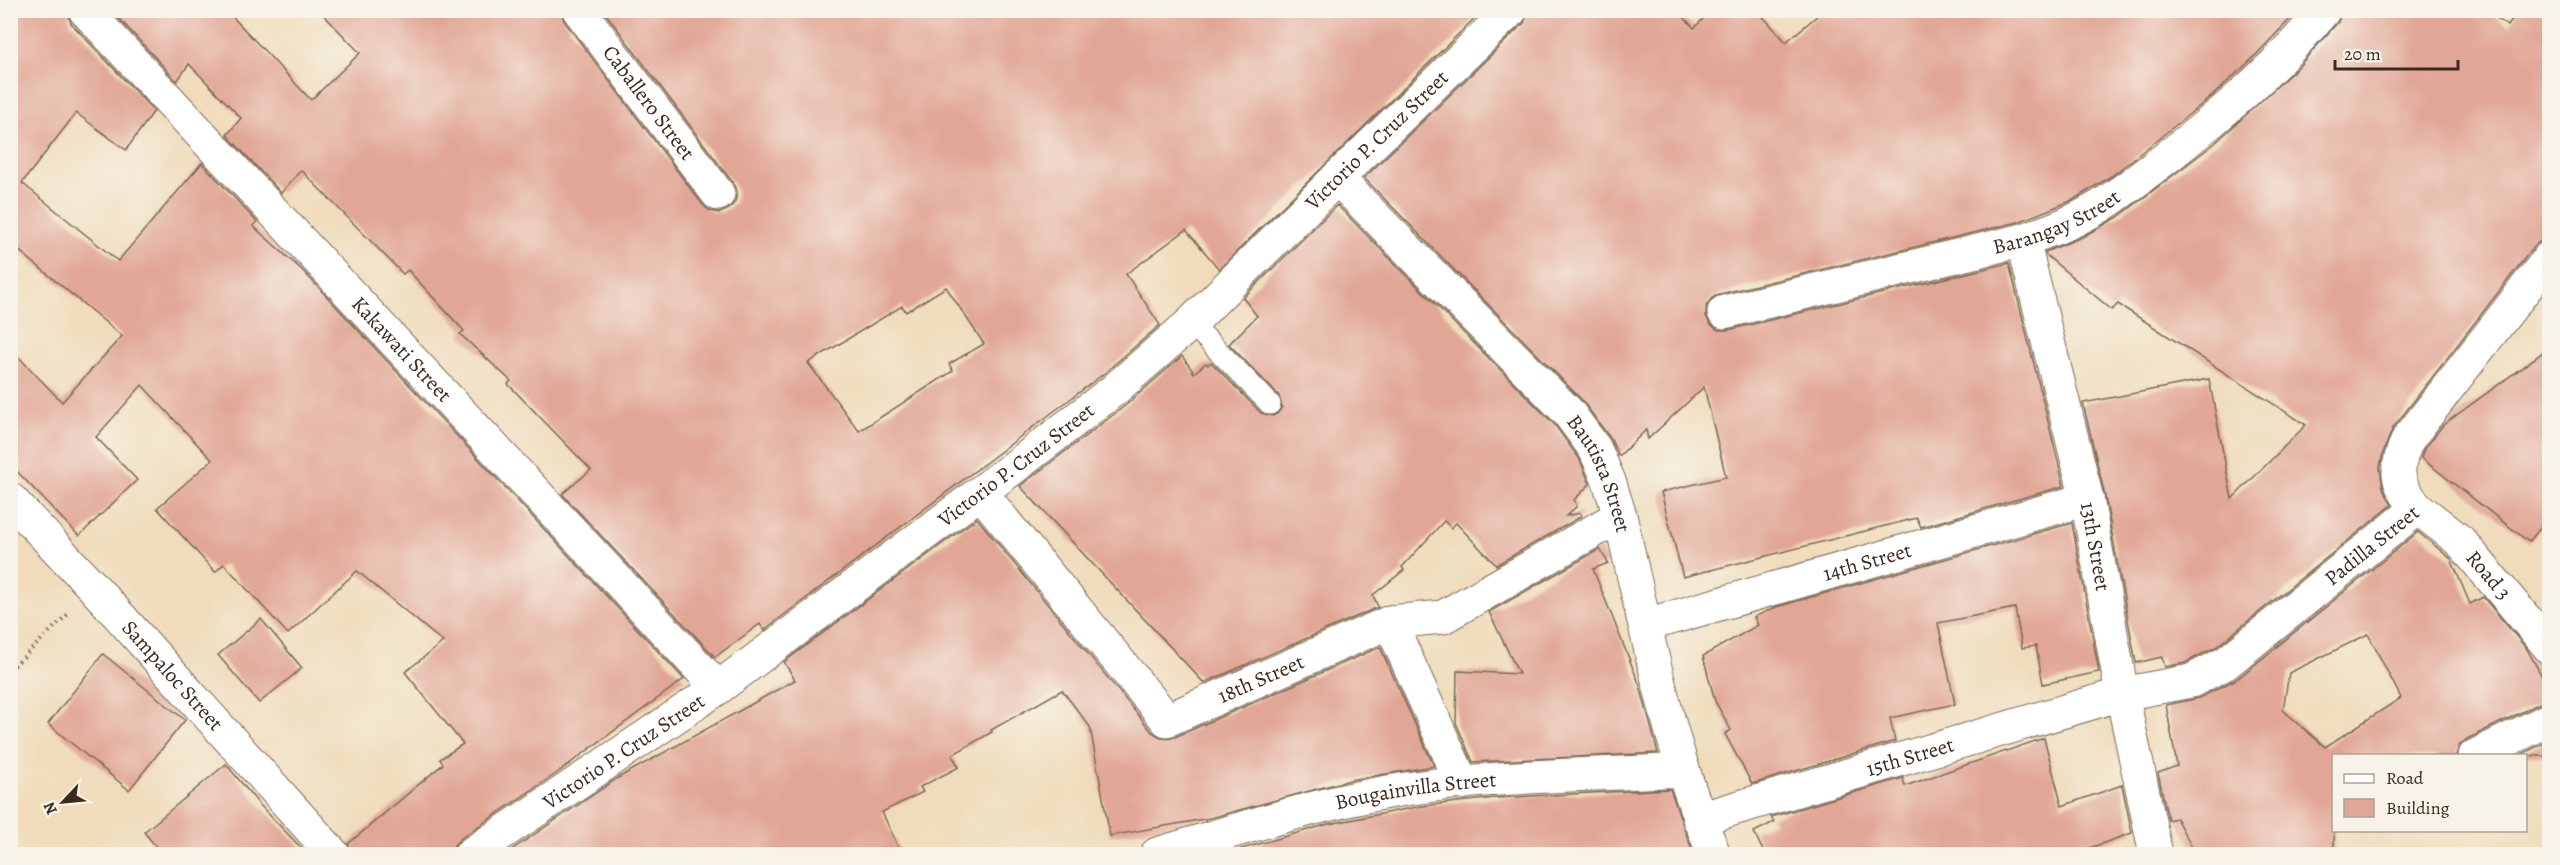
<svg xmlns="http://www.w3.org/2000/svg" width="2560" height="865" font-family="Alegreya,serif">
<style>
.building{fill:#e1a695;fill-rule:evenodd}
.lines{fill:none;stroke-linecap:round;stroke-linejoin:round}
.service-casing{stroke:#7a6855;stroke-width:23}
.minor-casing{stroke:#7a6855;stroke-width:35}
.path{stroke:#7a6855;stroke-width:4;stroke-dasharray:1.5 4.5;stroke-linecap:butt}
.service{stroke:#fff;stroke-width:21}
.minor{stroke:#fff;stroke-width:33}
.labels{text-anchor:middle;stroke-width:4.5;stroke-linejoin:round;paint-order:stroke}
.street-label{font-size:21px;fill:#3b2a1e;stroke:#f7f3e8}
</style>
<rect width="100%" height="100%" fill="#f7f3e8"/>
<filter id="ink" filterUnits="userSpaceOnUse"><feTurbulence type="fractalNoise" baseFrequency=".0167" numOctaves="2"/><feDisplacementMap in="SourceGraphic" scale="12" xChannelSelector="R" yChannelSelector="G"/><feConvolveMatrix kernelMatrix="1 2 1 2 8 2 1 2 1" color-interpolation-filters="sRGB"/></filter>
<filter id="wash" filterUnits="userSpaceOnUse"><feTurbulence type="fractalNoise" baseFrequency=".008" numOctaves="4" result="noise"/><feDisplacementMap in="SourceGraphic" scale="24" xChannelSelector="R" yChannelSelector="G"/><feGaussianBlur stdDeviation="1.35" result="paint"/><feColorMatrix in="noise" values="0 0 0 0 0 0 0 0 0 0 0 0 0 0 0 0 0 1.4 0 .05"/><feComposite in="paint" operator="in"/></filter>
<g filter="url(#wash)">
<rect width="100%" height="100%" fill="#f0dcbb"/>
<g id="blocks">
<g class="building">
<polygon points="20,10 67,10 71,23 154,111 126,150 76,113 22,183 118,261 202,163 257,222 253,226 303,271 684,679 557,773 461,838 454,845 452,855 351,855 348,844 443,764 440,759 463,744 405,672 443,642 357,571 288,634 224,564 215,572 157,508 212,460 142,385 96,437 137,480 79,536 10,464 10,348 62,402 122,336 10,243 10,22"/>
<path d="M111 10H226L311 100 360 53 319 10H561L564 21 703 205 710 211 720 213 729 209 735 202 737 192 733 183 603 10H1483L1219 269 1186 230 1126 274 1160 325 1102 375 764 630 760 624 715 657 562 494 591 470 508 384 511 381 460 334 464 331 408 270 403 274 301 170 281 193 227 135 241 118 189 64 177 81ZM946 287 984 344 949 364 953 371 859 431 808 363 902 306 906 312Z"/>
<polygon points="1529,10 1677,10 1694,28 1712,10 1757,10 1786,42 1824,10 2299,10 2252,59 2211,97 2113,175 2073,200 2018,222 1720,294 1712,298 1706,306 1706,316 1710,324 1718,330 1728,330 2009,263 2064,486 1921,527 1917,518 1683,577 1661,492 1726,477 1704,387 1648,439 1646,430 1619,456 1610,438 1581,399 1364,178 1524,23"/>
<polygon points="2342,10 2485,10 2508,26 2519,10 2539,10 2550,18 2550,239 2542,240 2535,245 2393,428 2383,453 2380,468 2383,488 2392,505 2216,647 2185,663 2165,667 2162,657 2136,663 2105,496 2083,403 2209,379 2232,499 2306,425 2118,304 2112,310 2046,255 2045,252 2082,237 2118,217 2214,144 2299,66 2338,22"/>
<polygon points="1337,205 1554,424 1579,458 1590,484 1574,500 1577,506 1566,516 1580,513 1582,516 1496,565 1456,523 1451,528 1444,521 1402,567 1404,570 1373,595 1378,607 1204,683 1020,486 1126,405 1182,356 1194,373 1206,363 1208,365 1211,362 1261,413 1273,416 1278,413 1282,407 1279,396 1229,344 1257,316 1243,298"/>
<polygon points="2550,347 2550,516 2529,542 2421,458 2424,449 2443,425"/>
<polygon points="977,518 1152,732 1162,738 1175,737 1380,647 1434,766 1350,780 1210,818 1110,836 1090,727 1062,690 991,730 992,732 952,755 959,767 920,787 923,792 882,812 902,855 504,855 618,778 795,680 784,662"/>
<polygon points="2072,523 2099,672 2043,684 2036,646 2022,648 2015,608 1938,623 1955,704 1890,718 1895,741 1752,784 1725,734 1731,730 1715,701 1703,656 1758,625 1754,617 1776,607"/>
<path d="M2418 532 2451 559 2470 604 2483 597 2527 649 2550 691V701L2542 702 2467 739 2459 746 2456 756H2334V855H2196L2176 818 2168 820 2158 773 2177 766 2166 705 2199 698 2238 678ZM2368 634 2401 698 2325 747 2283 710 2289 673Z"/>
<polygon points="1600,549 1608,563 1593,569 1640,686 1658,753 1473,762 1456,723 1457,671 1519,674 1489,612"/>
<polygon points="261,619 302,668 259,703 218,655"/>
<polygon points="103,654 185,720 129,790 48,724"/>
<polygon points="2044,738 2062,806 2122,785 2132,833 2070,855 1765,855 1754,832 1774,822 1771,817 1903,778 1905,786"/>
<polygon points="2550,740 2550,756 2518,756"/>
<polygon points="226,764 258,803 308,855 163,855 144,832"/>
<polygon points="1670,789 1694,855 1220,855 1329,824 1422,806 1495,798"/>
</g>
</g>
</g>
<g filter="url(#ink)">
<use href="#blocks" fill-opacity="0" stroke="#7a6855" stroke-width="1.5"/>
<g class="lines">
<defs>
<polyline id="service" points="1191,323 1270,404"/>
<g id="minor">
<path id="s1" d="M85 10 718 688"/>
<path id="s2" d="M579 10 718 194"/>
<path id="s3" d="M1337 178 1568 412 1595 449 1609 481 1620 516C1646 628 1669 749 1714 854"/>
<path id="s4" d="M2023 240 2087 499 2122 694 2156 854"/>
<path id="s5" d="M1724 312 2023 240C2046 232 2069 224 2090 212 2114 199 2135 181 2157 165 2217 118 2275 70 2324 10"/>
<path id="s6" d="M981 493 1167 720 1390 622 1443 617 1620 516"/>
<path id="s7" d="M10 499 95 589 333 854"/>
<path id="s8" d="M2418 508 2460 541 2550 648"/>
<polyline points="1390,622 1462,783"/>
<path id="s9" d="M1646 625 2087 499"/>
<polyline points="2475,756 2550,719"/>
<path id="s10" d="M1699 819 2122 694 2191 681 2226 663 2418 508C2395 484 2394 469 2408 439L2550 257"/>
<path id="s11" d="M471 854 718 688 1017 465 1114 390 1191 323 1337 178 1511 10"/>
<path id="s12" d="M1157 854C1231 832 1305 807 1382 793 1480 775 1583 776 1683 770"/>
</g>
</defs>
<use href="#service" class="service-casing"/>
<use href="#minor" class="minor-casing"/>
<polyline class="path" points="10,670 68,614"/>
<use href="#service" class="service"/>
<use href="#minor" class="minor"/>
</g>
</g>
<g class="labels">
<g class="street-label">
<text dy="7" stroke="none"><textPath href="#s2" startOffset="116">Caballero Street</textPath></text>
<text dy="7" stroke="none"><textPath href="#s11" startOffset="1156">Victorio P. Cruz Street</textPath></text>
<text dy="7" stroke="none"><textPath href="#s5" startOffset="345">Barangay Street</textPath></text>
<text dy="7" stroke="none"><textPath href="#s1" startOffset="464">Kakawati Street</textPath></text>
<text dy="7" stroke="none"><textPath href="#s11" startOffset="670">Victorio P. Cruz Street</textPath></text>
<text dy="7" stroke="none"><textPath href="#s3" startOffset="399">Bautista Street</textPath></text>
<text dy="7" stroke="none"><textPath href="#s10" startOffset="738">Padilla Street</textPath></text>
<text dy="7" stroke="none"><textPath href="#s4" startOffset="315">13th Street</textPath></text>
<text dy="7" stroke="none"><textPath href="#s9" startOffset="230">14th Street</textPath></text>
<text dy="7" stroke="none"><textPath href="#s8" startOffset="98">Road 3</textPath></text>
<text dy="7" stroke="none"><textPath href="#s7" startOffset="240">Sampaloc Street</textPath></text>
<text dy="7" stroke="none"><textPath href="#s6" startOffset="396">18th Street</textPath></text>
<text dy="7" stroke="none"><textPath href="#s11" startOffset="184">Victorio P. Cruz Street</textPath></text>
<text dy="7" stroke="none"><textPath href="#s10" startOffset="220">15th Street</textPath></text>
<text dy="7" stroke="none"><textPath href="#s12" startOffset="267">Bougainvilla Street</textPath></text>
</g>
</g>
<rect width="2560" height="865" fill="none" stroke="#f7f3e8" stroke-width="36"/>
<rect x="2332" y="754" width="195" height="78" fill="#f7f3e8" stroke="#aca397" stroke-width="1.5"/>
<rect x="2344" y="774" width="30" height="9" fill="#ffffff" stroke="#aca397" stroke-width="1.5"/>
<text x="2386" y="784" font-size="18" fill="#3b2a1e">Road</text>
<rect x="2344" y="799" width="30" height="18" fill="#e1a695" stroke="#aca397" stroke-width="1.5"/>
<text x="2386" y="814" font-size="18" fill="#3b2a1e">Building</text>
<g transform="translate(63 802) rotate(244)" stroke="#f7f3e8" stroke-width="4.5" paint-order="stroke">
<path d="M0-4.5L10 22L0 15L-10 22Z" fill="#3b2a1e"/>
<text y="-9" font-size="16" font-weight="bold" text-anchor="middle" fill="#3b2a1e">N</text>
</g>
<path d="M2335 60v9h123v-9" fill="none" stroke="#3b2a1e" stroke-width="3"/>
<text x="2344" y="60" font-size="18" fill="#3b2a1e" stroke="#f7f3e8" stroke-width="4.5" paint-order="stroke">20 m</text>
</svg>
